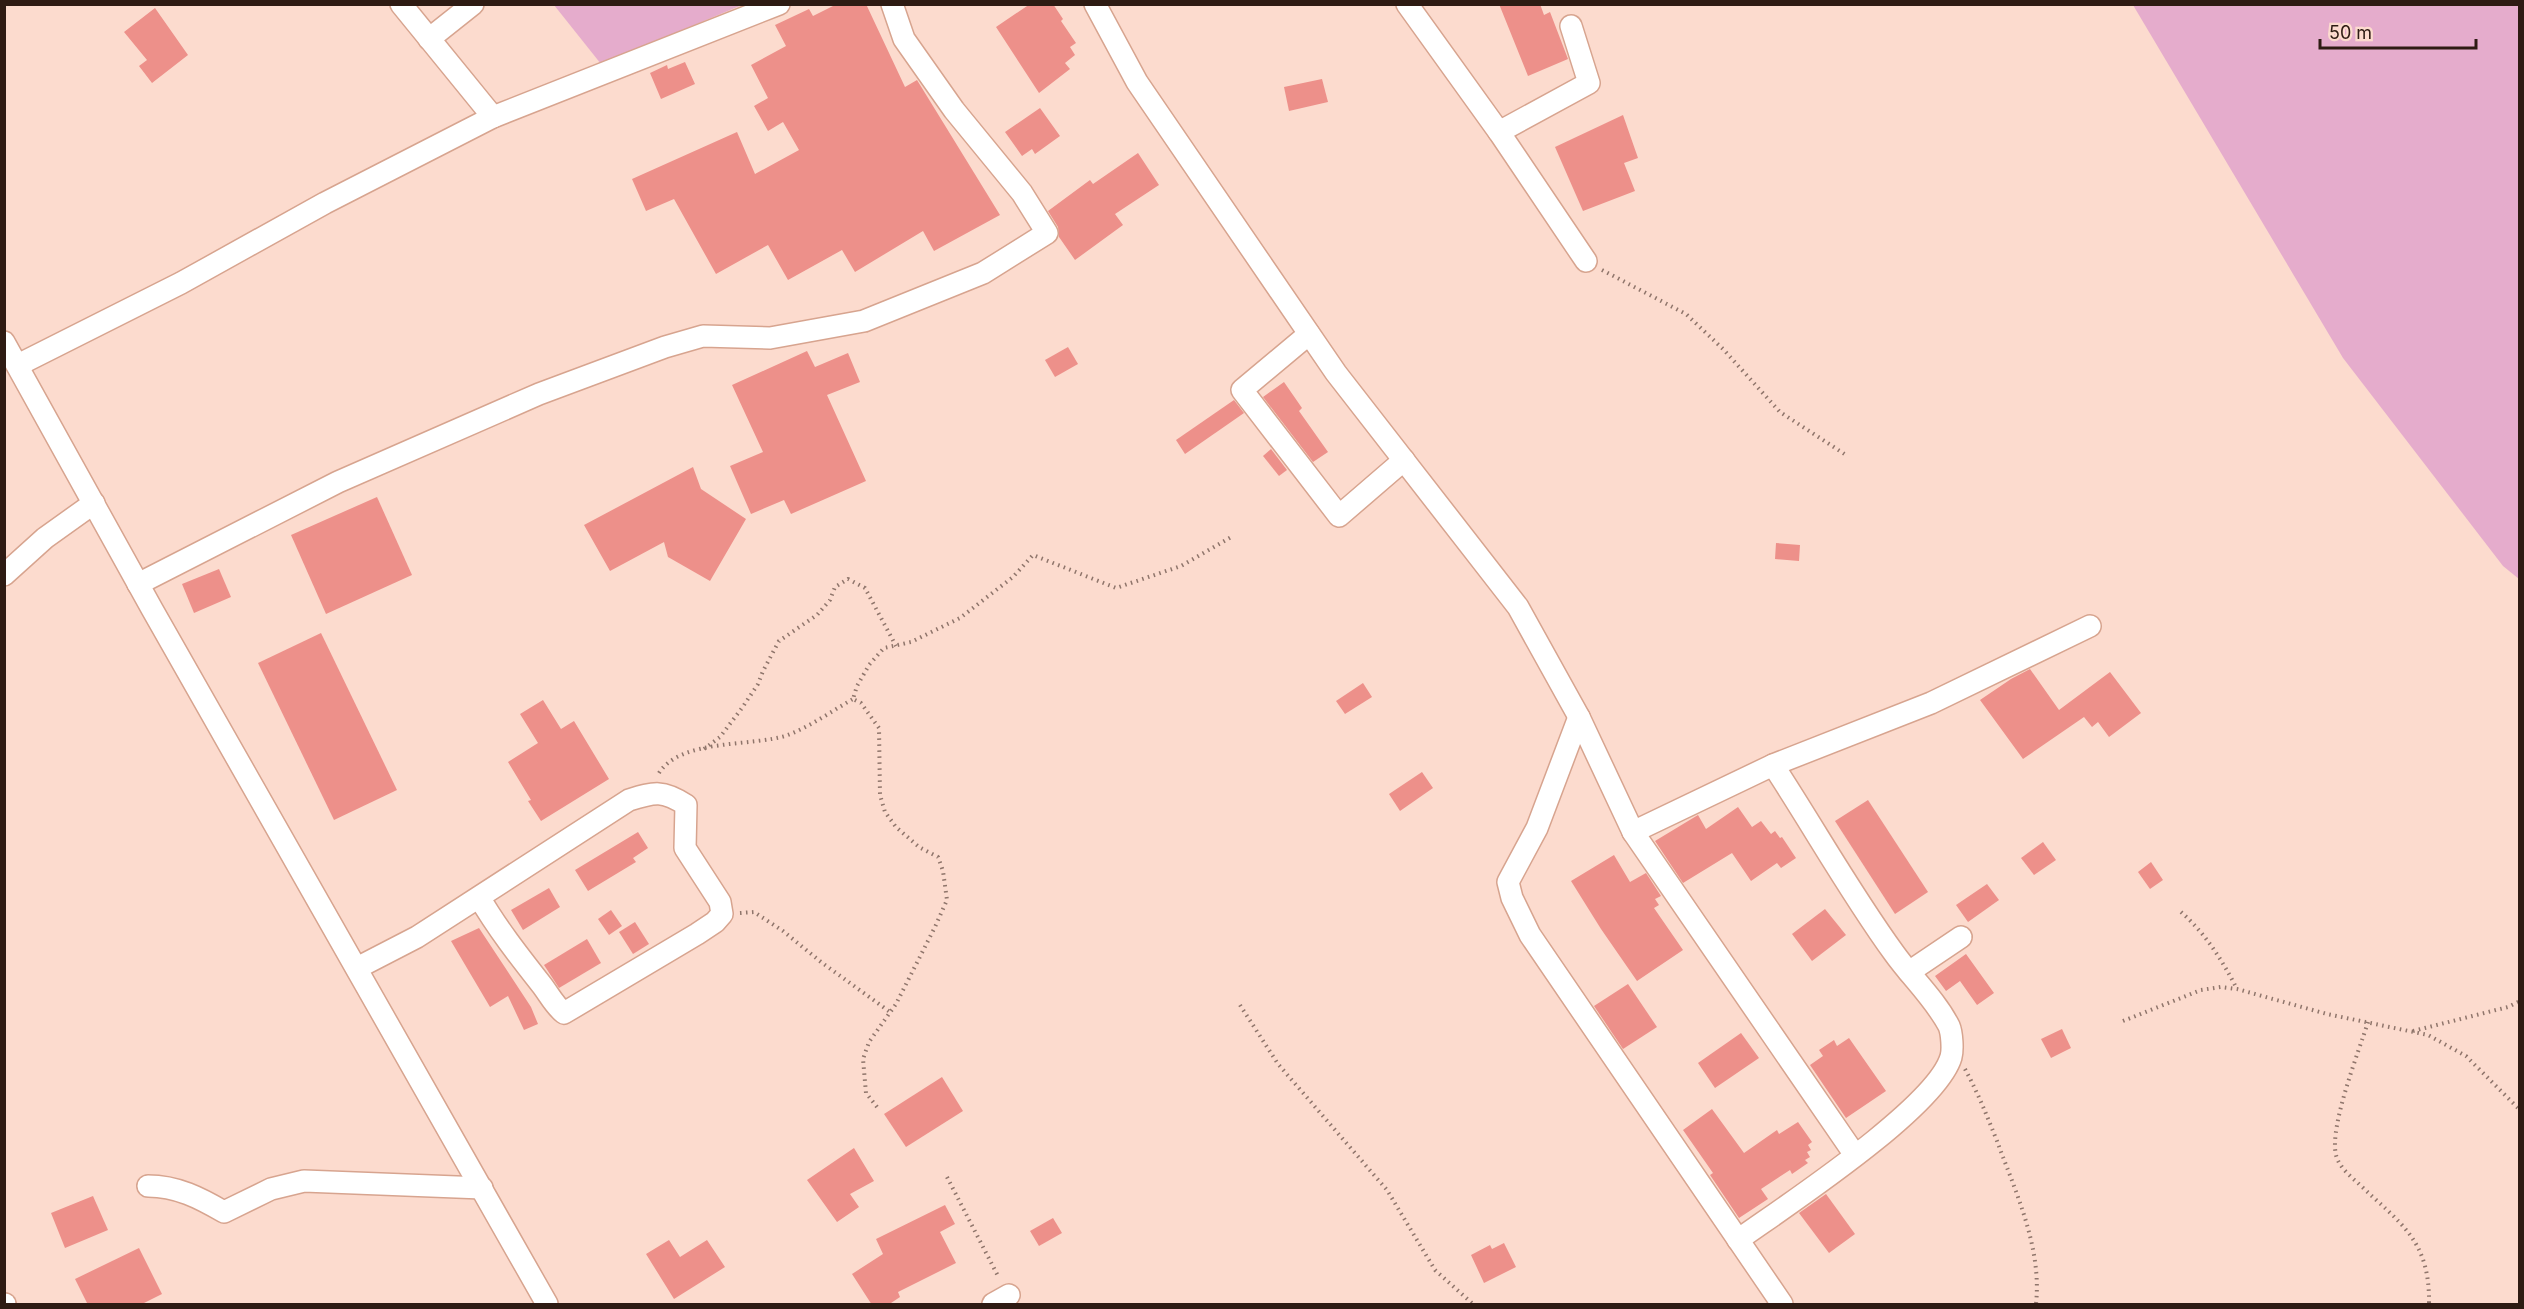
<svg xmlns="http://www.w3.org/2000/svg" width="2524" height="1309" font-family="Inter,sans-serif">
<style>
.green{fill:#e5accc}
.building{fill:#ed908a}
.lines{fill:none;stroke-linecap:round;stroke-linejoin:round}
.minor-casing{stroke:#d7a48f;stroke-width:24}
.path{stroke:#8f756b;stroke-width:4;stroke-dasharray:1.5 4.5;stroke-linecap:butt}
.minor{stroke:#fff;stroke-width:21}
</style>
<rect width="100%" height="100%" fill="#fcdbce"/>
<g class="green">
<polygon points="554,5 742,5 601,64"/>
<polygon points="2133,5 2519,5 2519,579 2503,566 2343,358"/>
</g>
<g class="building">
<polygon points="837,4 866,4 905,87 917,80 1000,215 934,251 923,231 855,272 842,250 788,280 768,245 716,274 674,199 646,211 632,179 737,132 755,174 799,150 783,122 768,131 754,106 768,98 751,65 786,46 775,25 809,9 813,16"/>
<polygon points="1030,4 1053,4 1063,19 1061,21 1076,43 1070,47 1075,55 1065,63 1070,69 1039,93 996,27"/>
<polygon points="1499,4 1540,4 1544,15 1550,12 1568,59 1528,76"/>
<polygon points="155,8 188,55 152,83 139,66 147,60 124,32"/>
<polygon points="685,62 695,84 661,99 650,73 667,65 668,69"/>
<polygon points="1322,79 1328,102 1289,111 1284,87"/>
<polygon points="1040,108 1060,136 1035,154 1032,149 1022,156 1005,132"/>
<polygon points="1623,115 1638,158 1624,163 1635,191 1583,211 1555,147"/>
<polygon points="1138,153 1159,185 1115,214 1123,225 1075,260 1059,237 1058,227 1048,211 1090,180 1093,184"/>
<polygon points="1068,347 1078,364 1055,377 1045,360"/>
<polygon points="807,351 815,367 848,353 860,382 827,395 866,481 791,514 784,500 751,514 730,466 763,452 732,385"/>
<polygon points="1284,382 1302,408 1299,411 1328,452 1313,462 1263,397"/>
<polygon points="1234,400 1244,413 1185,454 1176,440"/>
<polygon points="1271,449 1287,470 1279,476 1263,456"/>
<polygon points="693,467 701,489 746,519 710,581 668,557 664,542 610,571 584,525"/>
<polygon points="377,497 412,575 326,614 291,535"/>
<polygon points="1776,543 1800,545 1799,561 1775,559"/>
<polygon points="219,569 231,597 194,613 182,584"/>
<polygon points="321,633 397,790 334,820 258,663"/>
<polygon points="2030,669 2059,710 2110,672 2141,713 2109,737 2098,722 2092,727 2084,717 2023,759 1980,700 2011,679"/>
<polygon points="1363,683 1372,697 1345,714 1336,701"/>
<polygon points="543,700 561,729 574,721 609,779 541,821 528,801 531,800 508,762 538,743 520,714"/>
<polygon points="1422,772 1433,788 1400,811 1389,794"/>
<polygon points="1868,800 1928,892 1895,914 1835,821"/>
<polygon points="1738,807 1752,827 1761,821 1771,834 1775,831 1780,838 1782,837 1796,858 1781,868 1777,863 1751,881 1732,853 1683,883 1655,841 1698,815 1706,829"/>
<polygon points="638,832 648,848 633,858 636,862 588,891 575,870"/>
<polygon points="2043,842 2056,860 2034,875 2021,858"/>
<polygon points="1614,855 1630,882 1646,873 1661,896 1655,899 1659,905 1654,908 1683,950 1637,981 1601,929 1571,881"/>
<polygon points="2151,862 2163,880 2150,889 2138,872"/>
<polygon points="1987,884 1999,900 1968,922 1956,905"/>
<polygon points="549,888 560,907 523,930 511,910"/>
<polygon points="1825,909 1846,935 1812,961 1792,934"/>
<polygon points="611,910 622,926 609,935 598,919"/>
<polygon points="635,922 649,944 633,954 619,932"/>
<polygon points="479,928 531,1007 538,1024 524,1030 508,996 490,1007 451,941"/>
<polygon points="587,939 601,963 559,988 544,965"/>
<polygon points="1966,954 1994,993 1977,1005 1960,981 1946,991 1935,976"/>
<polygon points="1628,984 1657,1027 1623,1049 1594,1006"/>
<polygon points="2062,1029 2071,1048 2051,1058 2041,1039"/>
<polygon points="1741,1033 1759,1058 1715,1088 1698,1063"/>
<polygon points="1849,1038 1886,1091 1846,1118 1810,1065 1823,1056 1819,1050 1834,1040 1837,1046"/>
<polygon points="942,1077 963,1111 906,1147 884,1114"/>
<polygon points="1712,1109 1744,1153 1777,1130 1779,1134 1798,1122 1812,1142 1808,1145 1811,1150 1807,1152 1810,1157 1805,1160 1808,1163 1792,1174 1790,1170 1761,1189 1768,1199 1739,1218 1710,1175 1713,1173 1683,1130"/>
<polygon points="854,1148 874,1181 850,1194 859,1207 837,1222 807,1180"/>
<polygon points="1826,1194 1855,1234 1829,1253 1799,1213"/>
<polygon points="93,1196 108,1230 65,1248 51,1213"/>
<polygon points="945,1205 955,1224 940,1232 956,1263 898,1292 900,1297 888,1305 872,1305 852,1274 883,1254 876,1239"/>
<polygon points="1053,1218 1062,1233 1039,1246 1030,1231"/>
<polygon points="669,1240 680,1257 707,1240 725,1267 674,1299 646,1254"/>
<polygon points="1504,1243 1516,1267 1484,1283 1471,1255 1490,1245 1492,1249"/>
<polygon points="139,1248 162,1294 140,1305 88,1305 75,1279"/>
</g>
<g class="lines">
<defs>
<g id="minor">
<polyline points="401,4 493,117"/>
<polyline points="1095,4 1137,82 1336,373 1518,607 1579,717 1633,832 1855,1155"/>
<polyline points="1407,4 1499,132 1589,83 1571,26"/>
<polyline points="429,39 473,4"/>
<polyline points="1499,132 1586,261"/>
<polyline points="1309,334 1242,390 1339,516 1404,460"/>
<polyline points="4,342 152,609 547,1304"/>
<polyline points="18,365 181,283 325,203 493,117 779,4"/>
<polyline points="4,575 45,538 94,503"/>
<polyline points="138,584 338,482 539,394 665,347 703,336 770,338 864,321 983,273 1047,233 1022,193 954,110 904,39 892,4"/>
<polyline points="1579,717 1537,828 1508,882 1512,898 1530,935 1782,1304"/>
<polyline points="1633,832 1773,765 1931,703 2090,626"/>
<path d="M357 968 417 937 629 800C655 792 663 790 686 805L685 848 720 902 722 914 715 922 697 934 564 1013C554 1005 549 994 541 984 519 956 497 928 479 897"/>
<polyline points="1909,972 1961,937"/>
<path d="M148 1186C177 1186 200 1198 224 1212L271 1189 304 1181 482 1188"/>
<path d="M1738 1240C1784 1207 1936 1108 1951 1057 1953 1050 1952 1033 1949 1026 1935 999 1911 977 1894 953 1851 894 1813 826 1773 765"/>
<polyline points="4,1304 5,1304"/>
<polyline points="993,1304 1009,1295"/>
</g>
</defs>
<use href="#minor" class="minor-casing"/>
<g class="path">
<polyline points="1602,270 1686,314 1723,349 1780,412 1846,455"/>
<polyline points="704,749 720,737 742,708 758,684 763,671 779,641 817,615 830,600 835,587 848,579 865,588 896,646"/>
<path d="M659 773C681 738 754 747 788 735 811 726 832 711 853 699"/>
<path d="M2181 912C2206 934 2222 960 2237 989"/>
<polyline points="740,913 754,912 783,931 821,962 890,1012"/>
<polyline points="1240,1005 1278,1064 1387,1190 1435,1270 1473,1304"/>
<polyline points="2123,1021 2201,990 2221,987 2237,989 2327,1014 2428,1035 2466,1056 2520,1110"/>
<path d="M2368 1022C2359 1051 2329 1127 2336 1155 2339 1167 2350 1176 2359 1184 2401 1224 2430 1240 2429 1304"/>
<polyline points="2413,1031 2508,1007 2520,1001"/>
<path d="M1965 1069C1978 1093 1987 1116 1997 1141 2016 1193 2042 1248 2036 1304"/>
<polyline points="877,1107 866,1093 863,1059 869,1042 896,1004 935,927 947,900 943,871 938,857 919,847 896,827 885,812 880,795 879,728 861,703 853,699 857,686 869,665 884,648 911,642 960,618 1013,577 1033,555 1116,588 1181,566 1233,536"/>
<polyline points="947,1177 999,1278"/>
</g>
<use href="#minor" class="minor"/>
</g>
<rect width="2524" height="1309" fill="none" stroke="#2e1b13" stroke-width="12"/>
<path d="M2320 39v9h156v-9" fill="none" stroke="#2e1b13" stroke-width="3"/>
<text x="2329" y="39" font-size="18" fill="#2e1b13" stroke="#fcdbce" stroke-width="4.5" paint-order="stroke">50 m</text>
</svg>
